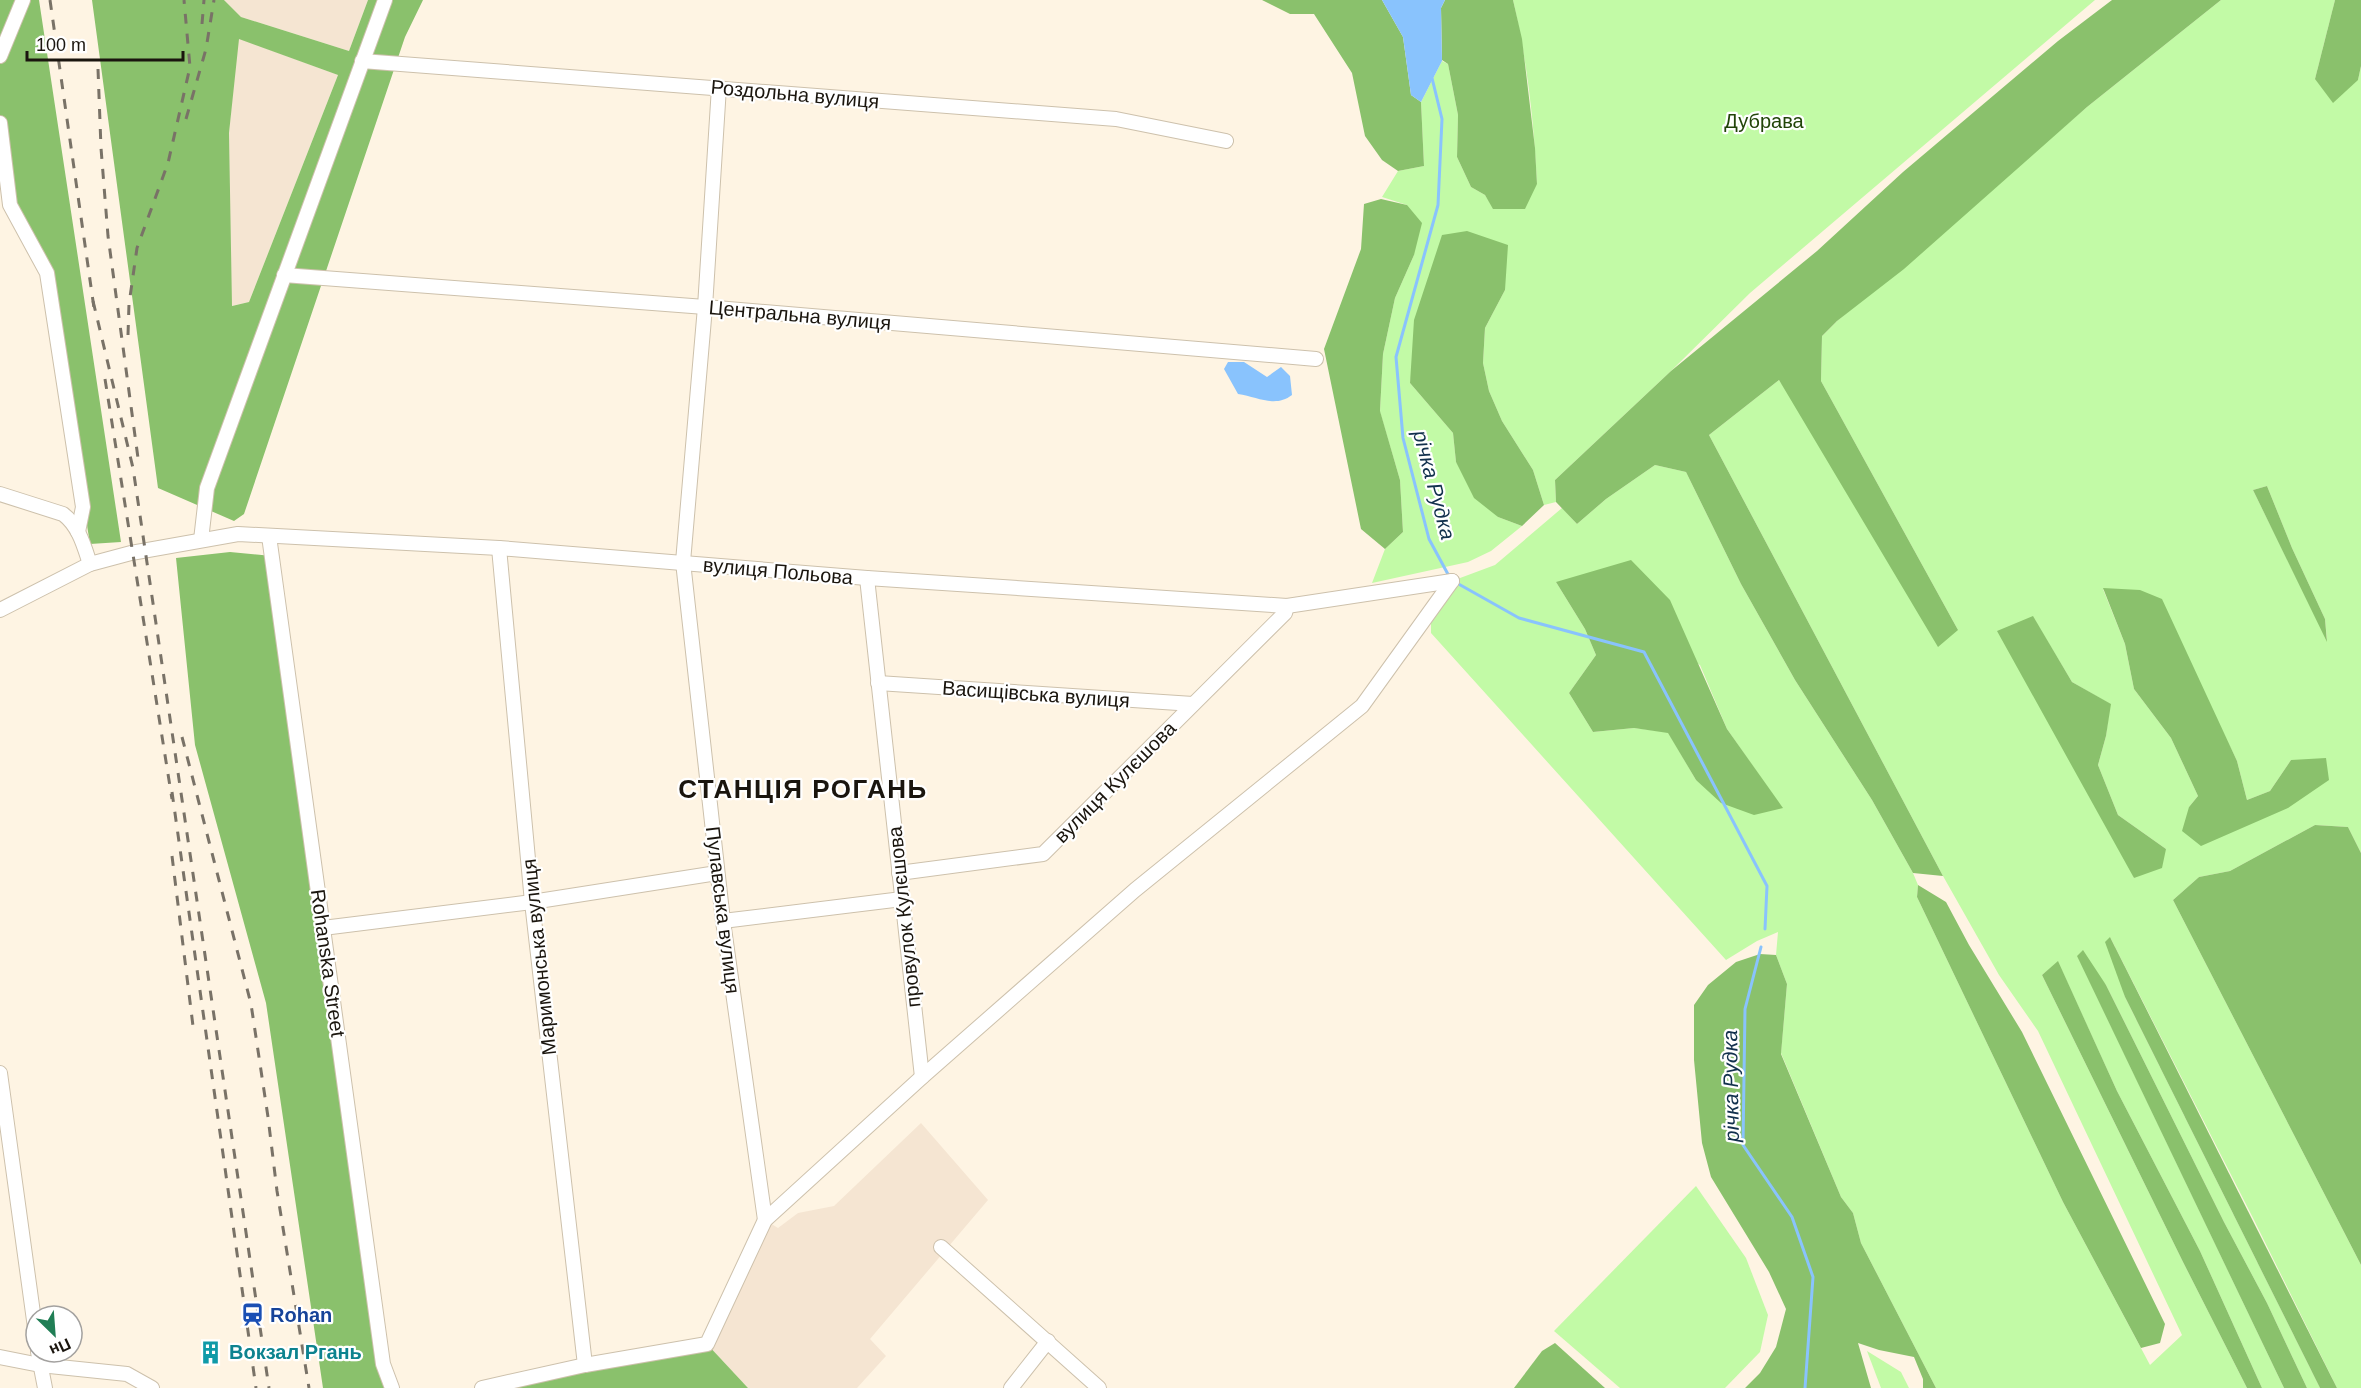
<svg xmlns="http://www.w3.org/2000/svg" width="2361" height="1388" font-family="Helvetica,sans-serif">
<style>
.industrial{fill:#f5e5d2}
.green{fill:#c2faa6;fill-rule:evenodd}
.forest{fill:#8ac16c;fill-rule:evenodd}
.water{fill:#89c3fd}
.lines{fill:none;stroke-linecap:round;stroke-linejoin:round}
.stream{stroke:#89c3fd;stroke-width:3}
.minor-casing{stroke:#cdc1ac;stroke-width:16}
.minor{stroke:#fff;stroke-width:14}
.rail{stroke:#797267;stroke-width:3;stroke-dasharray:10 10;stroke-linecap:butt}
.labels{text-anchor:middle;stroke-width:4.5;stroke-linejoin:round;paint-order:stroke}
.street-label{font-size:20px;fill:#1a150e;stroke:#fff}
.park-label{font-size:20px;fill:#224509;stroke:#fff}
.transit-label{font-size:20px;font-weight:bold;fill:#164399;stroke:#fff;text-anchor:start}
.culture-label{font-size:20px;font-weight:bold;fill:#0d838f;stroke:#fff;text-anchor:start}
.water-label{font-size:21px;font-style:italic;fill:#12314d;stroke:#fff}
.district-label{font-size:26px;font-weight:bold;letter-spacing:1.5px;fill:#1a150e;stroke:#fff}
</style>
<rect width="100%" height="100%" fill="#fef4e3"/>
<g class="industrial">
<polygon points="224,0 368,0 349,51 241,17"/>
<polygon points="238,38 338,75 249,302 231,306 229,133"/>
<polygon points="921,1123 988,1200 870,1339 886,1356 857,1388 748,1388 707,1344 765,1220 778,1228 798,1213 834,1206"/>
</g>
<g class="green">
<path d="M1513 0H2095L1750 293 1671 371 1555 480 1556 502 1544 505 1533 470 1502 421 1489 391 1483 363 1485 328 1505 290 1429 275 1410 383 1453 433 1456 462 1498 517 1522 526 1491 551 1468 562 1372 583 1385 549 1403 532 1400 480 1380 412 1383 354 1395 298 1414 255 1407 205 1382 197 1398 171 1424 166 1421 102 1442 61 1448 64 1458 115 1457 157 1471 187 1485 195 1494 209 1537 184C1534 122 1527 60 1513 0Z"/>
<path d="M2221 0H2335L2315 79 2358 80 2361 66V853L2348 827 2315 825 2230 871 2199 877 2173 900 2361 1265V1388H2337L2253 1218 2110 937 2125 997 2320 1388H2307L2267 1303 2224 1222 2106 985 2078 957 2284 1388H2262L2200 1251 2117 1091 2058 962 2042 975 2183 1262 2247 1388H1936L1861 1243 1853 1213 1841 1197 1781 1053 1787 984 1776 955 1778 932 1757 941 1726 960 1431 633V609L1452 581 1495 565 1562 508 1577 524 1606 499 1655 465 1686 472 1741 584 1795 680 1872 800 1913 873 1918 885 1917 897 2063 1202 2150 1365 2182 1335 2038 1031 1999 975 1943 876 1709 435 1779 380 1958 630 1821 381 1822 336 1837 321 2087 107ZM2267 486 2292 548 2325 619 2327 640 2253 490ZM1556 582 1700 665 1727 729 1782 808 1696 780 1668 732 1634 728 1593 732 1569 693 1596 655 1585 629ZM2103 589 2206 697 2237 761 2247 800 2270 791 2291 760 2288 808 2189 807 2198 796 2171 738 2134 689 2125 644ZM2033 617 2072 682 2110 704 2106 736 2098 765 2118 815 2166 849 2134 878Z"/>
<polygon points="1696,1186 1746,1258 1768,1315 1760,1352 1725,1388 1620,1388 1554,1331"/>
<polygon points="1867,1351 1901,1372 1909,1388 1881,1388"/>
</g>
<g class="forest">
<polygon points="0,0 39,0 121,542 90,544 47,273 10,205 0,123"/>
<path d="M92 0H224L241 17 349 51 368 0H423L405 37 244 514 234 521 158 488ZM239 39 338 75 249 302 232 306 229 133Z"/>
<polygon points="1262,0 1382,0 1403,37 1411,95 1421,102 1424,166 1398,171 1382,160 1365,136 1352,73 1314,14 1290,14"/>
<polygon points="1445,0 1513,0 1522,39 1535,148 1537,184 1525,209 1493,209 1485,195 1471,187 1457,157 1458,115 1448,64 1442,60 1441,8"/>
<polygon points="2112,0 2221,0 2087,107 1904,269 1837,321 1822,336 1821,381 1958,630 1938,647 1779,380 1709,435 1943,876 1913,873 1872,800 1795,680 1741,584 1686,472 1655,465 1606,499 1577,524 1556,502 1555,480 1671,371 1817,251 1903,172 2058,41"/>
<polygon points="2335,0 2361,0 2361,66 2358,80 2333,103 2315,79"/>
<polygon points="1381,199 1407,205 1422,223 1414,255 1395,298 1383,354 1380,411 1400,480 1403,532 1385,549 1361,529 1324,349 1361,249 1364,204"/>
<polygon points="1467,231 1508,245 1505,290 1485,328 1483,363 1489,391 1502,421 1533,470 1544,505 1522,526 1498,517 1474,498 1456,462 1453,433 1410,383 1414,320 1442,235"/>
<polygon points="2267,486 2292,548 2325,619 2327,642 2253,490"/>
<polygon points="230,552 272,556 390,1388 323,1388 266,1003 195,745 176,558"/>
<polygon points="1631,560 1670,600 1727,729 1783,808 1754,815 1721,803 1696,780 1668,733 1634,728 1593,732 1569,693 1596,655 1585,629 1556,582"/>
<polygon points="2103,588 2140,590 2162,599 2237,761 2247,800 2270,791 2291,760 2326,758 2329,780 2288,808 2201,846 2182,831 2189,807 2198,796 2171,738 2134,689 2125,644"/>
<polygon points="2033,616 2072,682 2111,704 2106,736 2098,765 2118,815 2166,849 2162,868 2134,878 1997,631"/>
<polygon points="2315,825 2348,827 2361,853 2361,1265 2173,900 2199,877 2230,871"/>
<polygon points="1918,885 1946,902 1969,945 2022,1032 2165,1324 2160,1343 2141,1348 2063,1202 1917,897"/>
<polygon points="2110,937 2337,1388 2320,1388 2125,997 2105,942"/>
<polygon points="2083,950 2106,985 2224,1222 2267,1303 2307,1388 2284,1388 2077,956"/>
<polygon points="1760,954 1776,955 1787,984 1781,1054 1841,1197 1853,1213 1861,1243 1936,1388 1923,1388 1923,1379 1914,1357 1879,1350 1858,1343 1871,1388 1745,1388 1760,1373 1776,1347 1786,1309 1769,1272 1711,1177 1702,1143 1694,1060 1694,1005 1708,985 1736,962"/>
<polygon points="2058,961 2117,1091 2200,1251 2262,1388 2247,1388 2183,1262 2042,975"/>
<polygon points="1555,1343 1605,1388 1514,1388 1542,1351"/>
<polygon points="707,1344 748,1388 482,1388"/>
</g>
<g class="water">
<polygon points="1382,0 1445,0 1441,8 1442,61 1421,102 1411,95 1403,37"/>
<path d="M1228 362H1244L1267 377 1281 367 1290 376 1292 395C1275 408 1258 397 1238 394L1224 369Z"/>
</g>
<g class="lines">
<g class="stream">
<polyline points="1432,78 1442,119 1438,205 1396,357 1403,438 1429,539 1450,578"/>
<polyline points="1455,582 1519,618 1644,652 1767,886 1765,929"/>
<polyline points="1761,947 1745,1009 1743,1145 1792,1217 1813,1277 1805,1388"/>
</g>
<defs>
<g id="minor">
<polyline points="0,56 23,0"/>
<polyline points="362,61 1116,119 1226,141"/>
<polyline points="719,87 705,307 683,562 723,921 765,1220"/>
<polyline points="0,123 10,205 47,273 83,507 78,532"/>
<polyline points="284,275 705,307 1316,359"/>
<path d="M0 494 63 514C79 526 84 546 90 564"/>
<polyline points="269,536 383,1364 392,1388"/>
<polyline points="201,540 207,488 385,0"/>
<polyline points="499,548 532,902 585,1365"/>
<polyline points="867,578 922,1077"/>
<polyline points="0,610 90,564 131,553 238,534 499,548 867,578 1287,606 1452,581"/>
<polyline points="878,683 1193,704"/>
<polyline points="899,873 1043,854 1285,613 1287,606"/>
<polyline points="723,921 902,899"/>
<polyline points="323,928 532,902 717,873"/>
<polyline points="0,1073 36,1335"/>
<polyline points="941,1247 1099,1388"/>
<polyline points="38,1352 45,1388"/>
<polyline points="0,1357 40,1365 127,1374 152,1388"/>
<polyline points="482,1388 585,1365 707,1344 765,1220 922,1077 1135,890 1362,706 1452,581"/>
<polyline points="1011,1388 1048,1341"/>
</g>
</defs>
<use href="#minor" class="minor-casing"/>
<use href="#minor" class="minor"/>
<g class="rail">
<polyline points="50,0 94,308"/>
<polyline points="202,24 204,0"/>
<polyline points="98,69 101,148 108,236 138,458"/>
<polyline points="186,119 206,49 214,0"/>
<polyline points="93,301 133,468 269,1388"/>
<polyline points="128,335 129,304 137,248 168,163 190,67 184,0"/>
<polyline points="105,379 172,799"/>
<polyline points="182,737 251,1004 268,1117 277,1191 309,1388"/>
<polyline points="172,792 256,1388"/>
<polyline points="172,856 193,1026"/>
</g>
</g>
<defs>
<symbol id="station-bare" viewBox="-9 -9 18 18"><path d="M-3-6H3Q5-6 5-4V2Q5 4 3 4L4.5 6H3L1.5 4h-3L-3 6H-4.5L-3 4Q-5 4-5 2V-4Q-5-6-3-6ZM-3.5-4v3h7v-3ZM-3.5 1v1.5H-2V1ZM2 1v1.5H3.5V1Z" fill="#1a4fb4" stroke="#fff" stroke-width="2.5" paint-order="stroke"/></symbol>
<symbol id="building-bare" viewBox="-9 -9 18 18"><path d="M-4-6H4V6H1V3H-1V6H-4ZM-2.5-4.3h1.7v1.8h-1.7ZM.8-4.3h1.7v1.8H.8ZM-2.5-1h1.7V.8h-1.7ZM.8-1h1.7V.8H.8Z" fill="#0f9aa8" stroke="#fff" stroke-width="2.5" paint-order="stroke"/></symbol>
</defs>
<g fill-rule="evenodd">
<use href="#station-bare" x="236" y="1298" width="33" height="33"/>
<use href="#building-bare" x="194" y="1336" width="33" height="33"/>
</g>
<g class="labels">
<g class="street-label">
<text transform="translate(795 94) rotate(5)" y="7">Роздольна вулиця</text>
<text transform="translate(800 315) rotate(5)" y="7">Центральна вулиця</text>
<text transform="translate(778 571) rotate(5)" y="7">вулиця Польова</text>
<text transform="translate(1036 694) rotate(4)" y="7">Васищівська вулиця</text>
<text transform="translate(1115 782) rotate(-45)" y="7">вулиця Кулєшова</text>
<text transform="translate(723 910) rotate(83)" y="7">Пулавська вулиця</text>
<text transform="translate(904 917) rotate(-96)" y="7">провулок Кулєшова</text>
<text transform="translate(539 957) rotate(-96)" y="7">Маримонська вулиця</text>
<text transform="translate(328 963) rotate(82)" y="7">Rohanska Street</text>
</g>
<g class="park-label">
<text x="1764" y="128">Дубрава</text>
</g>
<g class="transit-label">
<text x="270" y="1322">Rohan</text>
</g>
<g class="culture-label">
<text x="229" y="1359">Вокзал Ргань</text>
</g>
<g class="water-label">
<text transform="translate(1434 485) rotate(75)" y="7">річка Рудка</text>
<text transform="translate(1731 1086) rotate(-91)" y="7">річка Рудка</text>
</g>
<g class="district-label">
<text x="803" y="798">СТАНЦІЯ РОГАНЬ</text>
</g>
</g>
<g transform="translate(54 1334) rotate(155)"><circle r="28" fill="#ffffff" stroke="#a3a19f" stroke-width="1.5"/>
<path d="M0-4.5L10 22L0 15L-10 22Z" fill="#207e55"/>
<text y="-9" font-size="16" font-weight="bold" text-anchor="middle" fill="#1a150e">Пн</text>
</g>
<path d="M27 51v9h156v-9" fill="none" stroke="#1a150e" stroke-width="3"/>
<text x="36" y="51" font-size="18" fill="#1a150e" stroke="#ffffff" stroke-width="4.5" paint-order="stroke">100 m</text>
</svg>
